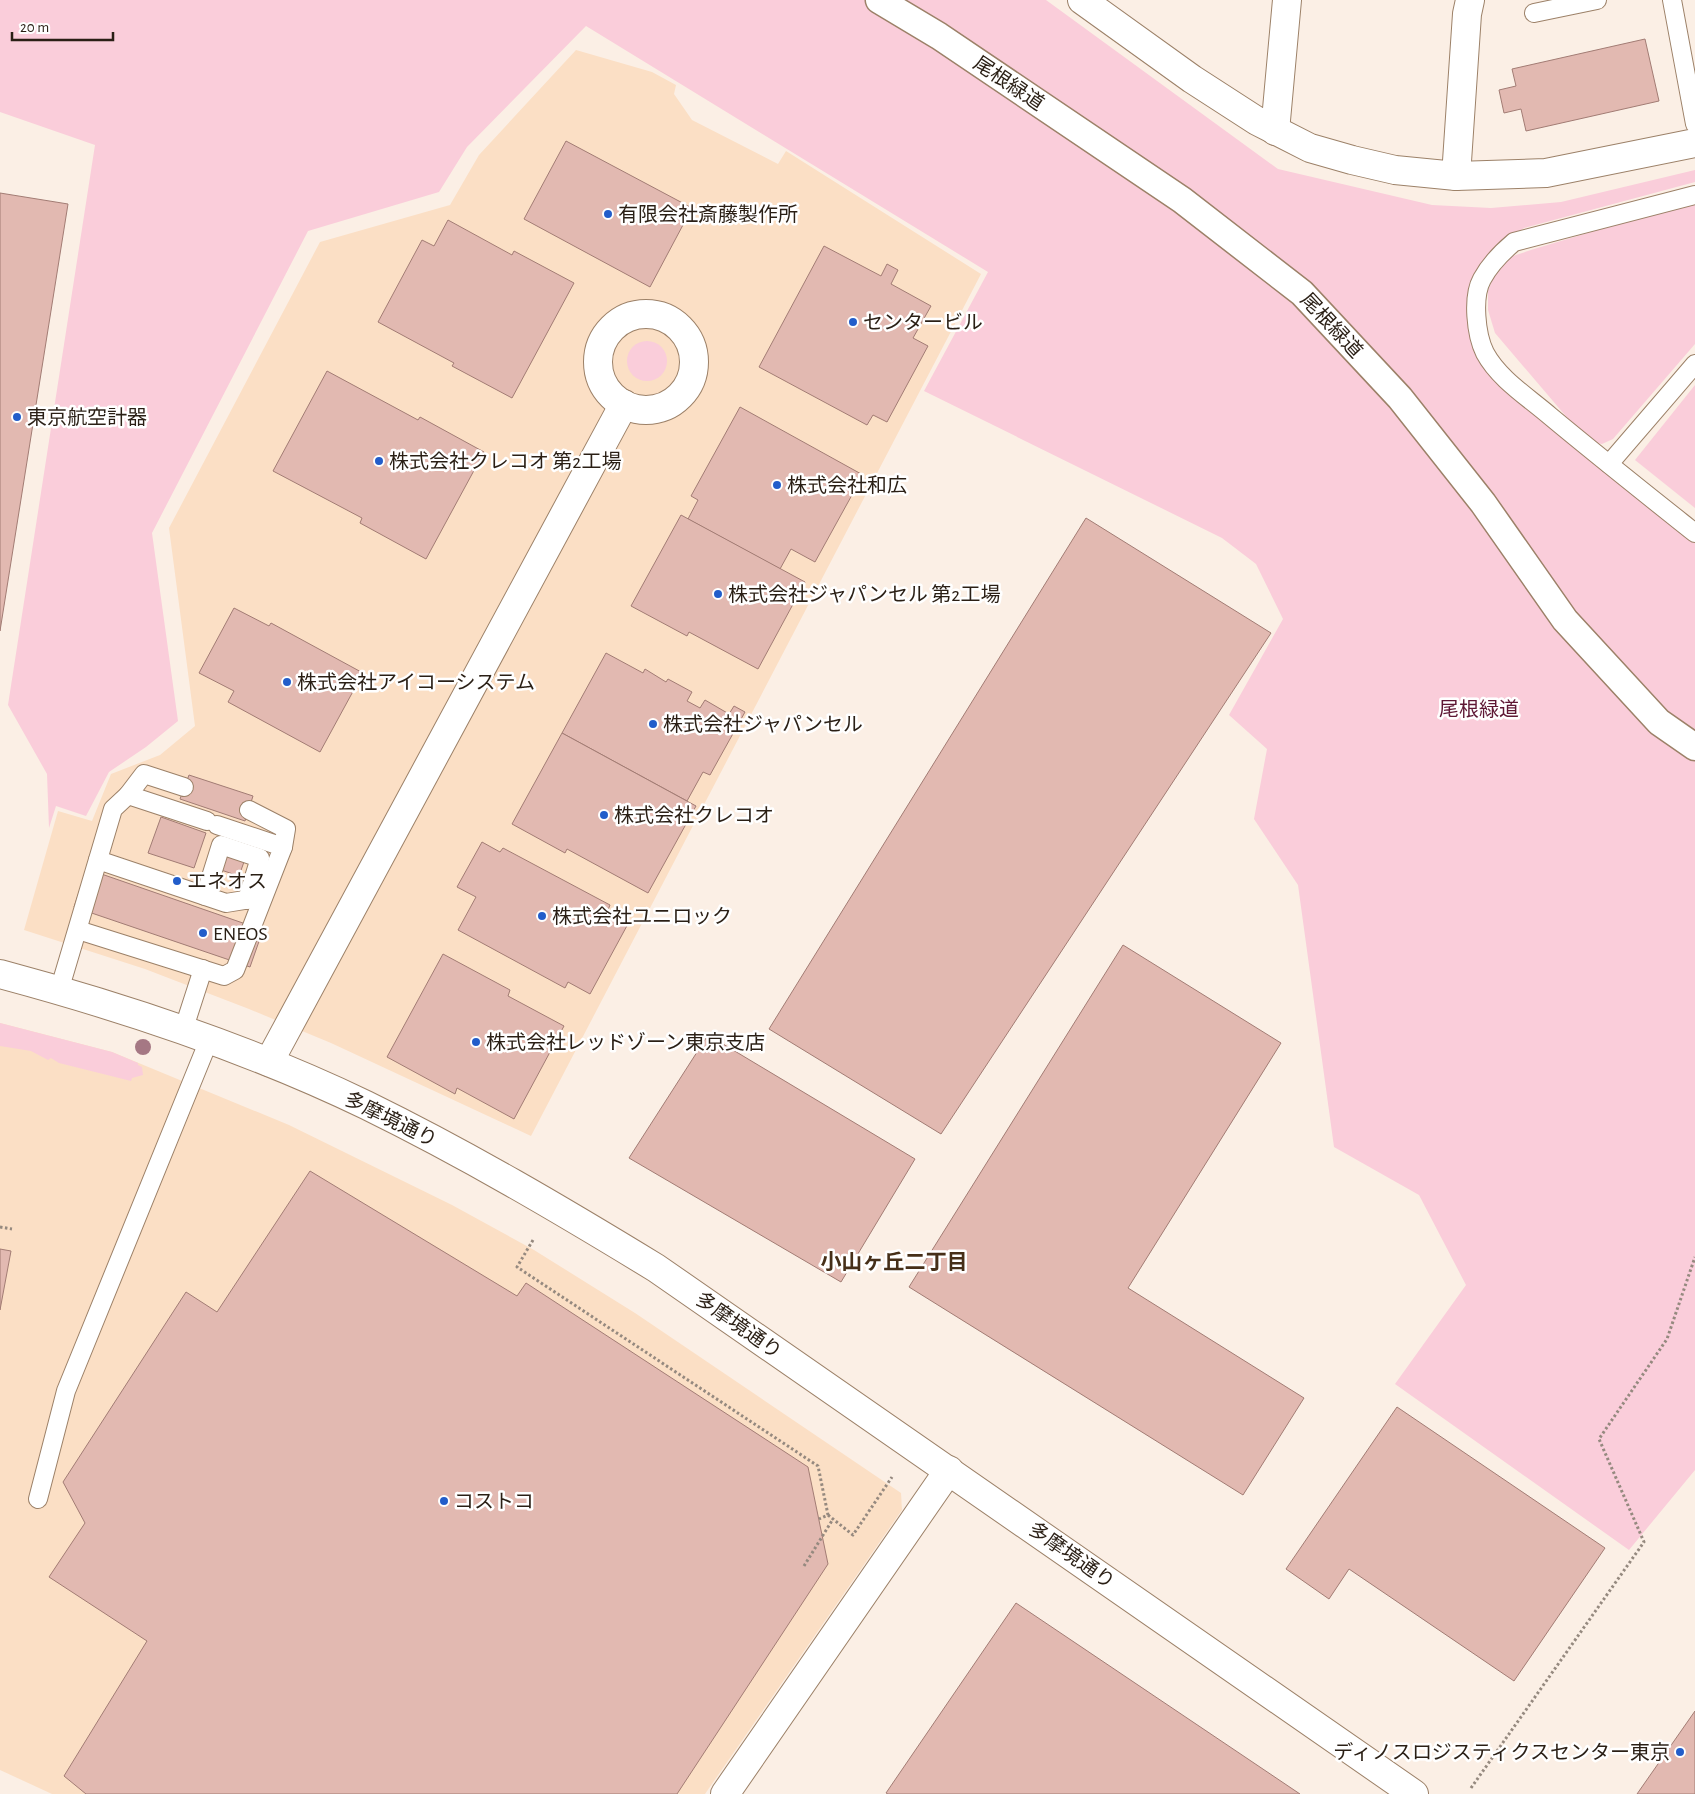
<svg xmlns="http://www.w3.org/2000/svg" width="1695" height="1794" font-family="'Alegreya Sans','Noto Sans JP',sans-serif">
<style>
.built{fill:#fbdfc5}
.green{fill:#facdda}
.building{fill:#e2b9b1;stroke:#a27c74}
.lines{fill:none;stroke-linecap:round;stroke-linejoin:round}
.service-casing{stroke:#9c8168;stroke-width:20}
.pedestrian-casing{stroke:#9c8168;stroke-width:29}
.minor-casing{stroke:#9c8168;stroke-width:30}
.tertiary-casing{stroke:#9c8168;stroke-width:30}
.path{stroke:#95897f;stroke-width:3;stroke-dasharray:2.5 2.5;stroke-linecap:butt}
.service{stroke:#fff;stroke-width:18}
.pedestrian{stroke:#fff;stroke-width:26}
.minor{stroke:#fff;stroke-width:28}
.tertiary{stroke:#fff;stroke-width:28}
.tree{fill:#a57884}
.poi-dot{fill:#225dca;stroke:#fff;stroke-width:2}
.labels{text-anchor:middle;stroke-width:5;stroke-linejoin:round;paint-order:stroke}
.street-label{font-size:20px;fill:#2a1f15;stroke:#fff}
.poi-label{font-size:20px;fill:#2a1f15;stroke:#fff;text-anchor:start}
.park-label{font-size:20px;fill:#5e1734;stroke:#fff}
.neighbourhood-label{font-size:21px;font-weight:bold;fill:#462f18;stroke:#fff}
</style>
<rect width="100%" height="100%" fill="#fbefe5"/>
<g class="built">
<polygon points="576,50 652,72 676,85 674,94 692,120 778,164 786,151 981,274 531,1136 331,1043 249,1009 145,969 24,930 58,811 92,821 111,774 160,755 195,726 169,528 320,242 450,205 479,155"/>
<polygon points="0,1023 112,1052 289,1125 452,1205 534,1250 635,1313 901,1493 902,1510 705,1794 52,1794 0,1770"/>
</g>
<g class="green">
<polygon points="0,0 1046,0 1278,169 1432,205 1491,208 1561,202 1695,170 1695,182 1524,228 1490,252 1481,265 1478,344 1695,539 1695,1470 1629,1550 1395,1384 1466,1285 1419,1195 1334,1147 1298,885 1254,819 1267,749 1229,715 1283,619 1256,564 1222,538 924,391 988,272 586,26 467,147 439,192 308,231 152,533 178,721 146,747 109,772 86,816 56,806 49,828 47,774 8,705 95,145 0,112"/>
<polygon points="1695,201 1695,344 1613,439 1602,444 1587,441 1495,333 1488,310 1488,291 1493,278 1510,257 1534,249"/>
<circle cx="647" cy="361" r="20"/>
<polygon points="1695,385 1695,508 1635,460"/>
<polygon points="0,1023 112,1052 138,1063 138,1065 142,1067 143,1075 132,1078 131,1081 59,1063 51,1058 48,1060 31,1051 0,1046"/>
</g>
<g class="building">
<polygon points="1645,39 1659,101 1526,131 1521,109 1504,113 1499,90 1516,86 1512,69"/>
<polygon points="566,141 692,208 650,287 524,219"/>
<polygon points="0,193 68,204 0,631"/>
<polygon points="448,220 512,255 514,251 574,283 512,398 452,366 454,363 378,322 422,240 434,246"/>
<polygon points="824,246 881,276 887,264 898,270 891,284 931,306 913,338 928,346 887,422 873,415 867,425 759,367"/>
<polygon points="327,371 418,420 420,417 484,452 426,559 360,523 362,518 273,471"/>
<polygon points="740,407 863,475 815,562 791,549 780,569 688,519 698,500 691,496"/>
<polygon points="681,515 805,582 758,669 689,632 687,636 631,606"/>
<polygon points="1086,518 1271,633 941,1134 769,1029"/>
<polygon points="234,608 269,626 271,623 363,673 320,752 228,702 234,691 199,673"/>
<polygon points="606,653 643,673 645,669 666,682 668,679 692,692 687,701 700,708 705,700 729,714 734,706 745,712 710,775 703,772 687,801 562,733"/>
<polygon points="562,733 696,806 648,893 567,849 565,853 512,824"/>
<polygon points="189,775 253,796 245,821 180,799"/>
<polygon points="161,817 206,833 194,868 148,853"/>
<polygon points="482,842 500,852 503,848 610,905 608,910 629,922 590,994 568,982 565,988 458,930 476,897 457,887"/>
<polygon points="226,853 245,859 239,876 221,870"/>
<polygon points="87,869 263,930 250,967 74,907"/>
<polygon points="1123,945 1281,1043 1128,1288 1304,1398 1243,1495 909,1287"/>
<polygon points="443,954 510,990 508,996 564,1026 514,1119 457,1088 455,1094 387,1057"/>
<polygon points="708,1035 915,1159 841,1282 629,1158"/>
<polygon points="310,1171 517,1296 526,1283 808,1467 828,1564 677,1794 86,1794 64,1776 147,1641 49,1577 85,1523 63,1482 186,1292 217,1312"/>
<polygon points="0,1249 11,1251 0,1310"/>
<polygon points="1397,1407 1605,1548 1514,1681 1349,1569 1329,1599 1286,1569"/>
<polygon points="1016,1603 1300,1794 888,1794 886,1793"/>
<polygon points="1695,1711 1695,1794 1637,1794"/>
</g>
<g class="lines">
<defs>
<g id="service">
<polyline points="1672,0 1695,124"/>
<polyline points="1534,13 1597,0"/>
<path d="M1695 195 1514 242C1501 253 1490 264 1482 279 1472 297 1476 335 1485 353 1499 379 1528 397 1550 416 1598 456 1646 494 1695 533"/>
<polyline points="1609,464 1695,364"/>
<polyline points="128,795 144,774 184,787"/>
<polyline points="249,810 286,829 283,847"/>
<polyline points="98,860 226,903 263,897"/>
<polyline points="205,896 221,845 260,858 247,900"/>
<polyline points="78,930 224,976 235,970 283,847 217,825"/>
<polyline points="59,991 113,809 128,795 207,821"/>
<polyline points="183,1031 203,969"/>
<polyline points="38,1499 66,1391 209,1040"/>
</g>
<polyline id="pedestrian" points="879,0 939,36 1182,200 1302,293 1400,398 1483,503 1565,620 1659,722 1695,747"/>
<g id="minor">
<polyline points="1275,131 1287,0"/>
<polyline points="1456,176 1467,14 1470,0"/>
<circle cx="646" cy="362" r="48"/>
<polyline points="725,1794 949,1470"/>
</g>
<g id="tertiary">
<polyline points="1082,0 1192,79 1257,121 1310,148 1352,160 1395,170 1456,176 1546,173 1695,143"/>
<path d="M0 974C123 1007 252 1050 366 1105 466 1154 561 1210 656 1268L1414 1794"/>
<polyline points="269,1062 624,404"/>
</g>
</defs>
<use href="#service" class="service-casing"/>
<use href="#pedestrian" class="pedestrian-casing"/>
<use href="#minor" class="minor-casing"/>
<use href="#tertiary" class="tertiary-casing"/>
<g class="path">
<polyline points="0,1227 12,1229"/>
<polyline points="533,1240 517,1267 818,1466 828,1515 819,1519"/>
<polyline points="828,1515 853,1535 892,1477"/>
<polyline points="804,1566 833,1519"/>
<polyline points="1471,1788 1644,1542 1599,1439 1667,1339 1695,1257"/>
</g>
<use href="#service" class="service"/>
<use href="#pedestrian" class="pedestrian"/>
<use href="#minor" class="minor"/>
<use href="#tertiary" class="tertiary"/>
</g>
<circle class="tree" cx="143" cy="1047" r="8"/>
<g class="poi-dot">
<circle cx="608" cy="214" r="5"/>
<circle cx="853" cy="322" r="5"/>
<circle cx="17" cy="417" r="5"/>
<circle cx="379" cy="461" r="5"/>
<circle cx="777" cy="485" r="5"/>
<circle cx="718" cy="594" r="5"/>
<circle cx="287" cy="682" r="5"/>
<circle cx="653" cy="724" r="5"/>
<circle cx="604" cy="815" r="5"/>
<circle cx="177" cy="881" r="5"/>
<circle cx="542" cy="916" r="5"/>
<circle cx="203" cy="933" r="5"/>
<circle cx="476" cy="1042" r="5"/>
<circle cx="444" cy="1501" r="5"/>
<circle cx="1680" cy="1752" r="5"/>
</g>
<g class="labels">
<g class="street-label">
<text transform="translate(1009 83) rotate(34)" y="7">尾根緑道</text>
<text transform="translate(1332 325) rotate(47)" y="7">尾根緑道</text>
<text transform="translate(391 1119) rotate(26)" y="7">多摩境通り</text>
<text transform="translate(739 1325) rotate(35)" y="7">多摩境通り</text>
<text transform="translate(1072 1555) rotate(35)" y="7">多摩境通り</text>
</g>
<g class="poi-label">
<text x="618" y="221">有限会社斎藤製作所</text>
<text x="863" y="329">センタービル</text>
<text x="27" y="424">東京航空計器</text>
<text x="389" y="468">株式会社クレコオ 第2工場</text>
<text x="787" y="492">株式会社和広</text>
<text x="728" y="601">株式会社ジャパンセル 第2工場</text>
<text x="297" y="689">株式会社アイコーシステム</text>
<text x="663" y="731">株式会社ジャパンセル</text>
<text x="614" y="822">株式会社クレコオ</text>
<text x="187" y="888">エネオス</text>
<text x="552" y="923">株式会社ユニロック</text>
<text x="213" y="940">ENEOS</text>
<text x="486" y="1049">株式会社レッドゾーン東京支店</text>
<text x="454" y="1508">コストコ</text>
<text x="1670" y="1759" text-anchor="end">ディノスロジスティクスセンター東京</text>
</g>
<g class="park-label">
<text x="1479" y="716">尾根緑道</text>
</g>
<g class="neighbourhood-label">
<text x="894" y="1269">小山ヶ丘二丁目</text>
</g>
</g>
<path d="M12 32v8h101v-8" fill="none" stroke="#2a1f15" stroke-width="2.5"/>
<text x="20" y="32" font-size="15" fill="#2a1f15" stroke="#ffffff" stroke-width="4" paint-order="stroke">20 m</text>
</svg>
